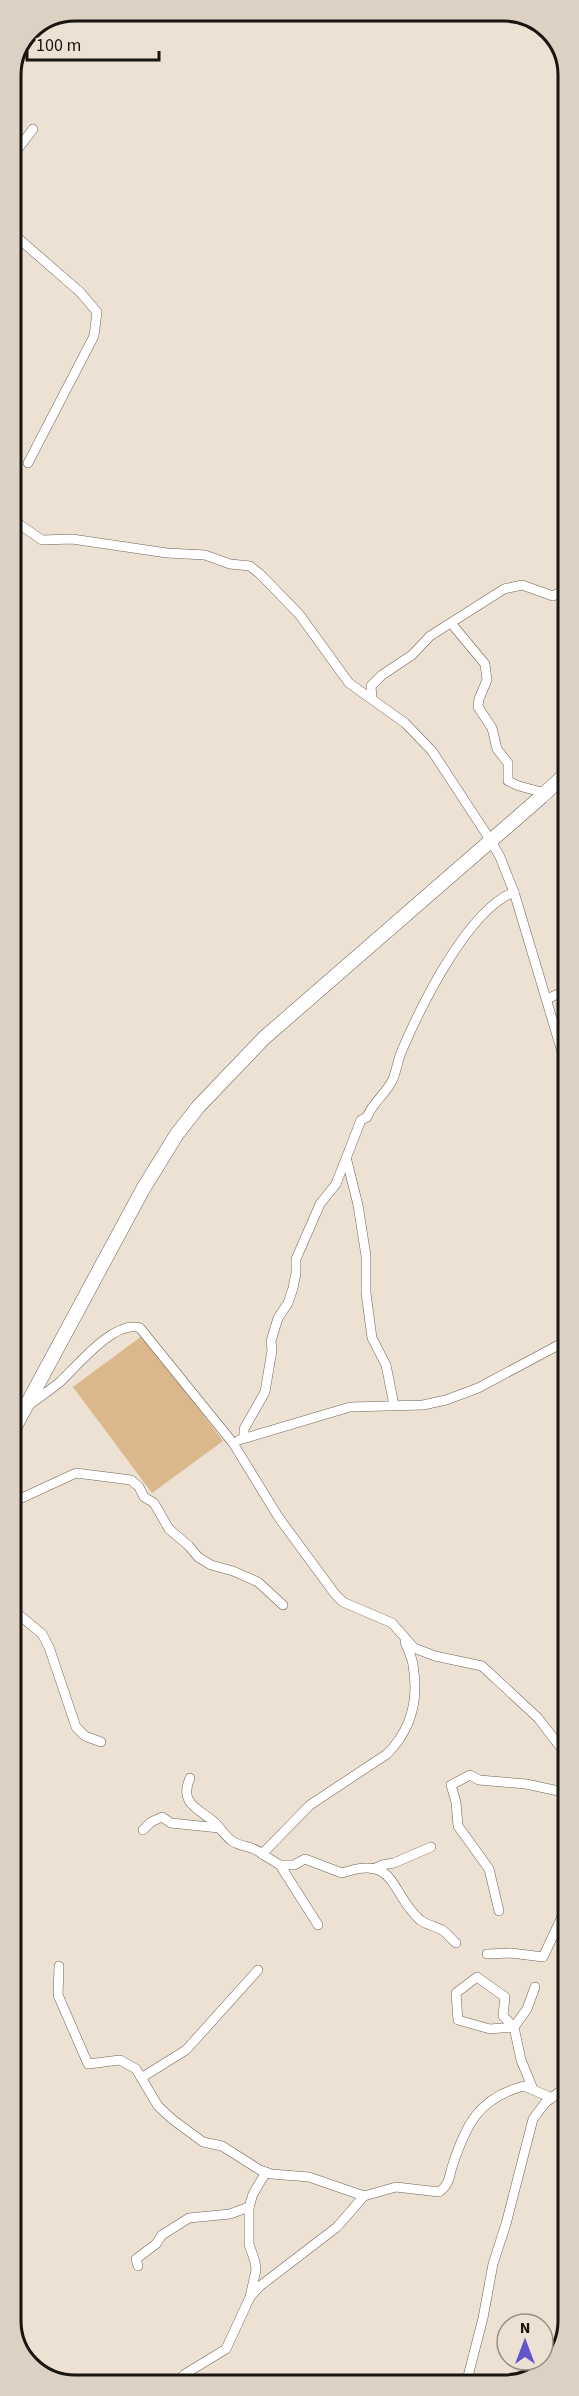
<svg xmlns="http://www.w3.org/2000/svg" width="579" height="2396" font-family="'Source Sans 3',sans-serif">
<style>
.green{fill:#dbb88b}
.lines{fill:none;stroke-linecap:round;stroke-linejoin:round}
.street-casing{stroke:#6d6356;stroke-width:10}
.secondary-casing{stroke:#6d6356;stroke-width:15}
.street{stroke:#fff;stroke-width:9}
.secondary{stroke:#fff;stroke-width:14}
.rim{fill:none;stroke:#191510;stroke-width:3}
</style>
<rect width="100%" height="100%" fill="#ede1d3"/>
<polygon class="green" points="143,1335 223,1441 152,1493 73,1387"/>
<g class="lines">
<defs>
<g id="street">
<polyline points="11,158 33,129"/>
<polyline points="11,232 80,292 97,312 94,336 28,463"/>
<polyline points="11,514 16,522 42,540 72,539 167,553 205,555 230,564 250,566 260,574 299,614 349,683 405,723 432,751 491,841 500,857 514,892 568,1072"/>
<polyline points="451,623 485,664 487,680 479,699 478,707 492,728 497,749 508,763 508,781 519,786 545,793"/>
<polyline points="372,698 371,686 382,675 412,655 430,636 504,589 522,585 553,596 568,588"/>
<polyline points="547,999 568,989"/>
<polyline points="347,1161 358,1205 366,1256 366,1293 372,1338 386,1365 394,1405"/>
<path d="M29 1405C40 1397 50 1390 60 1382 77 1366 115 1319 140 1328L233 1443 279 1518 335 1594 343 1602 392 1623 414 1648 435 1656 482 1666 538 1718 568 1757"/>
<path d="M244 1437V1429L265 1392 272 1350 271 1341 278 1318 288 1303 293 1288 296 1273V1259L320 1204 336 1184 361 1120 367 1117C372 1103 387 1093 393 1079 397 1069 398 1058 403 1048 422 1004 468 910 514 892"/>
<polyline points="239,1440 350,1407 423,1405 446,1400 478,1388 568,1340"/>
<polyline points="11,1503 76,1473 131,1480 139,1487 144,1497 154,1503 169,1529 189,1546 198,1557 211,1565 233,1571 258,1582 283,1605"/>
<polyline points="11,1608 42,1634 49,1647 76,1727 85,1736 101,1742"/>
<path d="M190 1778C179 1803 197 1808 213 1821 220 1827 225 1836 232 1841 242 1848 253 1845 262 1854"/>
<polyline points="143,1830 151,1822 162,1817 171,1823 219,1828"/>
<path d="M280 1865H294L305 1859 342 1873C397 1854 389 1892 420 1920 427 1925 435 1926 442 1930 447 1933 451 1939 456 1943"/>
<polyline points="373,1869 382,1865 394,1863 431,1847"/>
<polyline points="499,1911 489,1869 458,1826 456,1802 451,1785 470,1775 479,1780 526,1784 568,1793"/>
<path d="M318 1925 280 1865 262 1854 310 1805 387 1754C411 1730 419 1699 413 1665 412 1657 408 1650 405 1642"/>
<polyline points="487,1954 511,1953 543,1957 568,1904"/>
<path d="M59 1966 58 1995 88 2064 120 2060 136 2069 158 2106 172 2119 203 2142 222 2146 260 2170 271 2174 309 2177 364 2196 396 2187 439 2192C449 2185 449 2178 452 2167 466 2125 478 2098 524 2086L552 2098"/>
<polyline points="141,2078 186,2050 258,1970"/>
<polyline points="533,2089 521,2060 514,2027 503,2016 505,1997 477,1977 456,1993 458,2020 490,2029 514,2027 527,2009 535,1987"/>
<polyline points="249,2207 249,2244 255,2262 256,2270 250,2297"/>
<polyline points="138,2266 136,2259 156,2244 162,2235 189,2218 230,2214 249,2207 253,2194 266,2172"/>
<polyline points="466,2384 483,2318 493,2264 506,2224 533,2119 545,2103 568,2085"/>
<polyline points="174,2385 185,2374 226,2349 250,2297 260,2286 337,2227 364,2196"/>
</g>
<polyline id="secondary" points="11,1434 143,1189 177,1134 198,1107 264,1038 541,797 568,772"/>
</defs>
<use href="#street" class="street-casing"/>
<use href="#secondary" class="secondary-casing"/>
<use href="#street" class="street"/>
<use href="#secondary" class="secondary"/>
</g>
<path d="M0 0H579V2396H0ZM75 21H504A54 54 0 0 1 558 75V2321A54 54 0 0 1 504 2375H75A54 54 0 0 1 21 2321V75A54 54 0 0 1 75 21Z" fill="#dcd1c3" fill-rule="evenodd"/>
<path class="rim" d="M75 21H504A54 54 0 0 1 558 75V2321A54 54 0 0 1 504 2375H75A54 54 0 0 1 21 2321V75A54 54 0 0 1 75 21Z"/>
<g transform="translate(525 2342)"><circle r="28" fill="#ede1d3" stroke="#988f85" stroke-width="1.5"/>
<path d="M0-4.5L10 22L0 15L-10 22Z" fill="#6154cd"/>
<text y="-9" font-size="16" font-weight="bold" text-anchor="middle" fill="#191510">N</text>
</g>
<path d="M27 51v9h132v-9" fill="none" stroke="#191510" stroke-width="3"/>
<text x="36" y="51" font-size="18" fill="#191510" stroke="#ede1d3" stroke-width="4.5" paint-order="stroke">100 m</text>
</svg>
